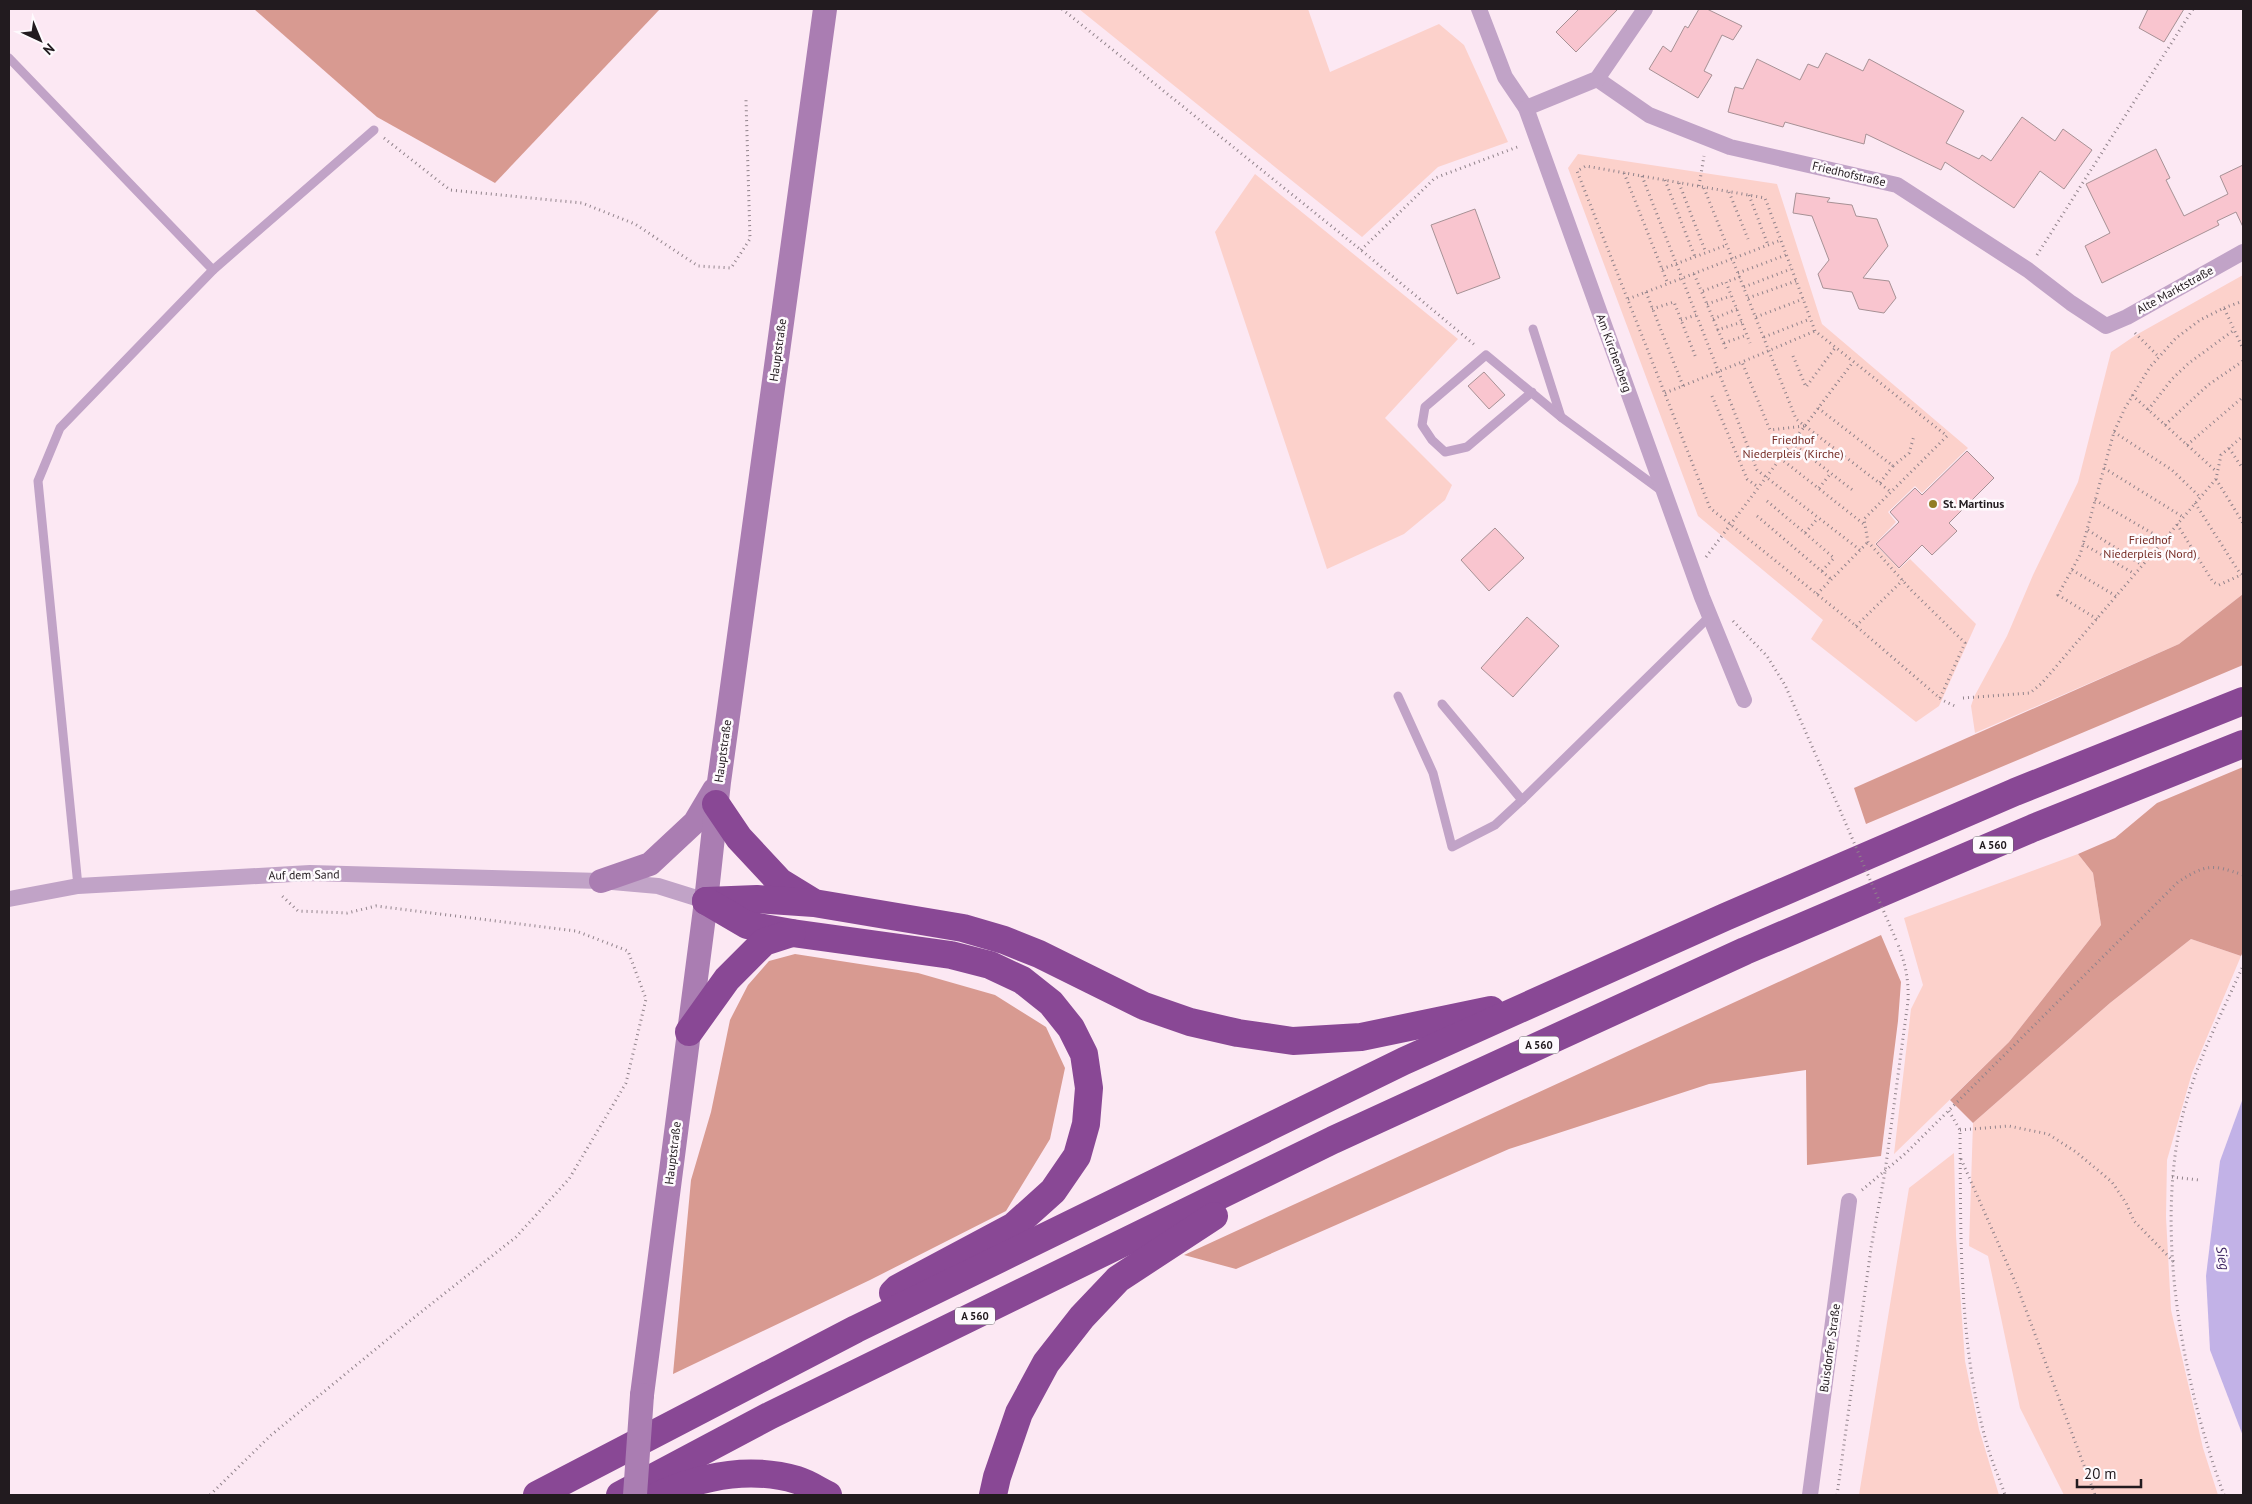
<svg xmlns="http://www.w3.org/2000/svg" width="2252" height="1504" font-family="'PT Sans',sans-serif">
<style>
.green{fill:#fcd1cb}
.forest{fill:#d89a91}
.water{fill:#c2b2e7}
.building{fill:#f9c5cf;stroke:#a79195}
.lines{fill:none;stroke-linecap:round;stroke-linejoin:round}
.path{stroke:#91838b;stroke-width:3;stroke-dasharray:1 4;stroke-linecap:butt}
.lane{stroke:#c1a3c7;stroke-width:9}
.street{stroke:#c1a3c7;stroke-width:16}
.secondary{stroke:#aa7db2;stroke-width:24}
.highway{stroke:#894895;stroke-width:28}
.path-bridge{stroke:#91838b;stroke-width:3;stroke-dasharray:1 4;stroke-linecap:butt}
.secondary-bridge{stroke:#aa7db2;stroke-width:24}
.poi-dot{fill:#927d23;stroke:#fefafd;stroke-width:2}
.labels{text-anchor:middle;stroke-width:5;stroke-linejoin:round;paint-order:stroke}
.shield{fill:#fefafd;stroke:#645e62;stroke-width:1}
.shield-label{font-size:11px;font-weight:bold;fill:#221b1f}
.street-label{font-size:12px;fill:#221b1f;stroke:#fefafd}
.park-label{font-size:12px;fill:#762c25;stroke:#fefafd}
.poi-label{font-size:12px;font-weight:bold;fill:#221b1f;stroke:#fefafd;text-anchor:start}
.water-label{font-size:14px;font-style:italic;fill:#3c2361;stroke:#fefafd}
</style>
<rect width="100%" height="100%" fill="#fce8f3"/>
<g class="green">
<polygon points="1079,9 1308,9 1330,72 1439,24 1464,45 1508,142 1438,167 1362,237"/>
<polygon points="1578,154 1777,184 1822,324 1968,448 1922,493 1915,486 1888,512 1896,522 1875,544 1899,569 1910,559 1976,624 1939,706 1916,722 1811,639 1823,620 1698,516 1568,168"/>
<polygon points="1255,174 1458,339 1385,418 1452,485 1445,500 1404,534 1327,569 1215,232"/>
<polygon points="2243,275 2243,594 2179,644 1975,733 1971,706 1974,697 2007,636 2033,575 2078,482 2111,352 2136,335"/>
<polygon points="2078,854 2093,873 2101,925 2009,1042 1894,1154 1911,1009 1923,985 1904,918"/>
<polygon points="2191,939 2241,956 2192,1073 2167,1160 2166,1217 2171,1310 2203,1448 2218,1495 2064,1495 2020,1408 1988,1256 1969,1246 1973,1123 2110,1003"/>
<polygon points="1954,1153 1956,1236 1965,1361 1979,1429 1999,1495 1859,1495 1909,1188"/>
</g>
<g class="forest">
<polygon points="254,9 660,9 495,183 377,117"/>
<polygon points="2243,594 2243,665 1866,824 1854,788 2179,644"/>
<polygon points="2243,767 2243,952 2241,956 2191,939 2110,1003 1973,1123 1950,1100 2009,1042 2101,925 2093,873 2078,854 2115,838 2157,803"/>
<polygon points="1881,935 1901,982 1898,1021 1881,1156 1807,1165 1806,1070 1709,1084 1509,1149 1236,1269 1184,1255"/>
<polygon points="795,954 918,973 995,995 1046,1027 1065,1068 1050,1139 1006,1211 870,1280 673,1374 691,1180 711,1112 730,1020 748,985 769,961"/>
</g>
<polygon class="water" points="2243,1098 2243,1436 2210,1350 2206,1276 2220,1161"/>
<g class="building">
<polygon points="1579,9 1618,9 1576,52 1556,32"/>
<polygon points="1699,9 1707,9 1742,26 1733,40 1722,35 1704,71 1712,75 1698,98 1649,69 1663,46 1671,52 1685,26 1688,28"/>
<polygon points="2148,9 2184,9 2164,42 2139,28"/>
<polygon points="1826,53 1863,71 1869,59 1964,111 1946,143 1979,159 1982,155 1991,161 2022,117 2055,141 2063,129 2092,150 2064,189 2040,171 2014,208 1945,162 1941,170 1866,134 1864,144 1785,122 1783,127 1728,112 1735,87 1743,89 1757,59 1800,80 1808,64 1818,68"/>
<polygon points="2156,149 2170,178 2166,180 2184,216 2228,194 2220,176 2243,165 2243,227 2236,212 2217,221 2219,225 2102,283 2085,246 2110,233 2086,184"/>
<polygon points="1796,193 1830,198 1827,202 1852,205 1856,216 1877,219 1888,246 1863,278 1889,281 1896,298 1884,313 1859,309 1852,292 1823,288 1818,274 1829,260 1812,216 1793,213"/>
<polygon points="1475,209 1500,278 1457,294 1431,225"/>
<polygon points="1484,372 1505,395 1489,409 1468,386"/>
<polygon points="1967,451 1994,478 1949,523 1957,531 1932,555 1922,545 1899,568 1876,544 1899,522 1890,512 1915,488 1922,495"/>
<polygon points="1495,528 1524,558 1489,591 1461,560"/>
<polygon points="1527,617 1559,646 1513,697 1481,668"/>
</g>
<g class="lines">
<g class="path">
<polyline points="1062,9 1361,250 1476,346"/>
<polyline points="384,138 450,190 582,203 635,224 698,266 731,268 750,239 746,100"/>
<polyline points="1624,173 1668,284"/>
<polyline points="1642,176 1757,470 1860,550"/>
<polyline points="1665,180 1695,257"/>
<polyline points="1679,183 1706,253"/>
<polyline points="1699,186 1704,156"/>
<polyline points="1704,188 1796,419 1891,492"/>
<polyline points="1729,192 1748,239"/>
<polyline points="1749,195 1768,245"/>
<polyline points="1361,250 1435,178 1520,146"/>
<polyline points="2037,255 2193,9"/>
<polyline points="1662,269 1727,245"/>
<polyline points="1738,273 1786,255"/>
<polyline points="1694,274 1727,351"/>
<polyline points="1740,277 1726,282 1750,343"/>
<polyline points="1744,287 1791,269"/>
<polyline points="1703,291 1726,282"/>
<polyline points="1646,292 1683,386"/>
<polyline points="1748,298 1796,281"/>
<polyline points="1628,299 1781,240"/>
<polyline points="1707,304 1731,296"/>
<polyline points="2224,308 2243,301"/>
<polyline points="1652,309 1674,302 1696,358"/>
<polyline points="1756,317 1803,299"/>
<polyline points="1713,319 1737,309"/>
<polyline points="1681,320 1696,315"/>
<polyline points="1717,330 1742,322"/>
<polyline points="2135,333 2159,357"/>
<polyline points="1764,337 1810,319"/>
<polyline points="1724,343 1747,335"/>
<polyline points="1793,356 1806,387 1835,348"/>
<polyline points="1665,393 1742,362"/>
<polyline points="2132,395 2217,472"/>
<polyline points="1712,396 1747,479 1758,487"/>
<polyline points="1818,408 1893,466 1879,484"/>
<polyline points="2148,410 2172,379 2189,363 2234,330"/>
<polyline points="2165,425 2208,385 2243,361"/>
<polyline points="1804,426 1770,430 1742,362 1815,331"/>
<polyline points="2114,432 2172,470 2200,497"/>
<polyline points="1792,443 1855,492"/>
<polyline points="2187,445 2243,397"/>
<polyline points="2229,448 2243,469"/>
<polyline points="1780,458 1865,525"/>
<polyline points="1893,466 1909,453 1914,436"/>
<polyline points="2104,468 2183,517"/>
<polyline points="2216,479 2243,523"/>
<polyline points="1819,488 1831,473"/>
<polyline points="2095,500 2164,540"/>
<polyline points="1767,501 1805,533 1818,518"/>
<polyline points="2195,503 2241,575"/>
<polyline points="1757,516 1832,580"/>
<polyline points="2177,524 2213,582 2219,585 2243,574"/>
<polyline points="2088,530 2142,565"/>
<polyline points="1805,533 1834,558 1822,571"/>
<polyline points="2083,544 2135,574"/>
<polyline points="1706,557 1853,362"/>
<polyline points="2072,570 2116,596"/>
<polyline points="1817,594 1868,542"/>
<polyline points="2097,619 2058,595 2080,555 2114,432 2125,408 2150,367 2176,338 2200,320 2224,308 2243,349"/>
<polyline points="1733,621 1767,656 1785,685 1836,801"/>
<polyline points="1856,626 1903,580"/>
<polyline points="1940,698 1965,643 1912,591 1868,542 1864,519 1947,436 1815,331 1765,198 1586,166 1577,171 1710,508 1849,620 1942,700 1957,707"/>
<polyline points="1963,698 2030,693 2042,683 2216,479 2221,455 2243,436"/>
<path d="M1949 1111 1960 1130C1961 1233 1958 1341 1986 1441 1991 1460 1999 1477 2005 1495"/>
<polyline points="1960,1130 2009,1126 2048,1134 2076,1152 2112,1182 2126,1203 2134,1221 2174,1262"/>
<polyline points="1961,1159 2017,1286 2095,1495"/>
<polyline points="2172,1177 2199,1180"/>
<path d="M1862 1190 1906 1153 2178 882C2206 864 2212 864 2243 875"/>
<polyline points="210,1495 270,1436 416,1316 516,1237 569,1179 626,1083 646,999 628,951 576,931 376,906 347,913 298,911 280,894"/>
<path d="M1837 1495 1871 1248 1885 1172 1908 1001C1909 979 1905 962 1897 942"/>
<path d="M2224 1495C2184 1386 2157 1246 2179 1131 2191 1073 2219 1019 2243 966"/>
</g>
<g class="lane">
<polyline points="9,58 213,270 60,428 38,481 78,886"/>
<polyline points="213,270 374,130"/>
<polyline points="1533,329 1561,417"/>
<polyline points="1532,392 1467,447 1445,452 1432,440 1422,425 1425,407 1486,355 1561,417 1662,491"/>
<polyline points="1398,696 1433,773 1452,847 1495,825 1522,800"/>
<polyline points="1442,704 1522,800 1710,616"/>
</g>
<g class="street">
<polyline points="1479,9 1505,77 1526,108 1702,597 1744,700"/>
<polyline points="1597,79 1649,115 1730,147 1897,185 2028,270 2071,303 2106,326 2127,317 2243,252"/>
<polyline points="1526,108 1597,79 1645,9"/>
<polyline points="9,899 78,886 310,873 601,881 658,886 706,901"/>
<polyline points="1810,1495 1849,1201"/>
</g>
<g class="secondary">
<polyline points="601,881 650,864 695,822 714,790"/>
<polyline points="642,1395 706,901 719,782 825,9"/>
</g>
<g class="highway">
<polyline points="716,804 739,838 780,882 811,901"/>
<polyline points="706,901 757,899 814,903 963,928 1004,940 1039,954 1144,1006 1190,1022 1238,1033 1293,1041 1361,1037 1491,1010"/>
<polyline points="706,901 747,925 792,933 951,955 990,965 1022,980 1051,1003 1071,1028 1084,1054 1089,1088 1086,1124 1077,1156 1053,1191 1014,1226 898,1288 893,1293"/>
<polyline points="689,1032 727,979 764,942 792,933"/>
<polyline points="537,1495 856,1329 1404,1061 1725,917 2015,792 2243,701"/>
<polyline points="620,1495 771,1415 1333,1140 1745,951 2033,828 2243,744"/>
<path d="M659 1495C702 1476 750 1466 797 1480 807 1483 818 1490 828 1495"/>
<polyline points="993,1495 997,1477 1019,1413 1046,1363 1082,1317 1118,1279 1214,1216"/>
</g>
<polyline class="path-bridge" points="1836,801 1897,942"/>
<polyline class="secondary-bridge" points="635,1495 642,1395"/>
</g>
<circle class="poi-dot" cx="1933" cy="504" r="5"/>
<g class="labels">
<g class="shield">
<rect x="1973" y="836.5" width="40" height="17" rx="4"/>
<rect x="1519" y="1036.5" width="40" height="17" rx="4"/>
<rect x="955" y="1307.5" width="40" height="17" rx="4"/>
</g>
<g class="shield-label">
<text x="1993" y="849">A 560</text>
<text x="1539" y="1049">A 560</text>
<text x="975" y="1320">A 560</text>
</g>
<g class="street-label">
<text transform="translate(1849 174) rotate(13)" y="4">Friedhofstraße</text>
<text transform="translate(2175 290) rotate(-29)" y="4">Alte Marktstraße</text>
<text transform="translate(778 350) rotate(-82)" y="4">Hauptstraße</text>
<text transform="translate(1614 353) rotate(70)" y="4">Am Kirchenberg</text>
<text transform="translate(723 751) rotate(-82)" y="4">Hauptstraße</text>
<text transform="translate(304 875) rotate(-1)" y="4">Auf dem Sand</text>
<text transform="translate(673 1153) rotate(-83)" y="4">Hauptstraße</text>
<text transform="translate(1830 1348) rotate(-82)" y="4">Buisdorfer Straße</text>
</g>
<g class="park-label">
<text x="1793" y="444">Friedhof<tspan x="1793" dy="14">Niederpleis (Kirche)</tspan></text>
<text x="2150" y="544">Friedhof<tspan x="2150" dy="14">Niederpleis (Nord)</tspan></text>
</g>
<g class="poi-label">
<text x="1943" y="508">St. Martinus</text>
</g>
<g class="water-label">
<text transform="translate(2223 1258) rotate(80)" y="5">Sieg</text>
</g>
</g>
<rect width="2252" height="1504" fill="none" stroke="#221b1f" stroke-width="20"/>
<g transform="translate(40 40) rotate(136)" stroke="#fefafd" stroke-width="4" paint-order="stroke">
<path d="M0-4L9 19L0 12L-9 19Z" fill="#221b1f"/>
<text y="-8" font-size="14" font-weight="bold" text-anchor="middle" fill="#221b1f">N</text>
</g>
<path d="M2077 1479v8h64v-8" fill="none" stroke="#221b1f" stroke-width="2.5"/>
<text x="2084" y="1479" font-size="15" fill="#221b1f" stroke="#fefafd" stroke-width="4" paint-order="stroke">20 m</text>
</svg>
